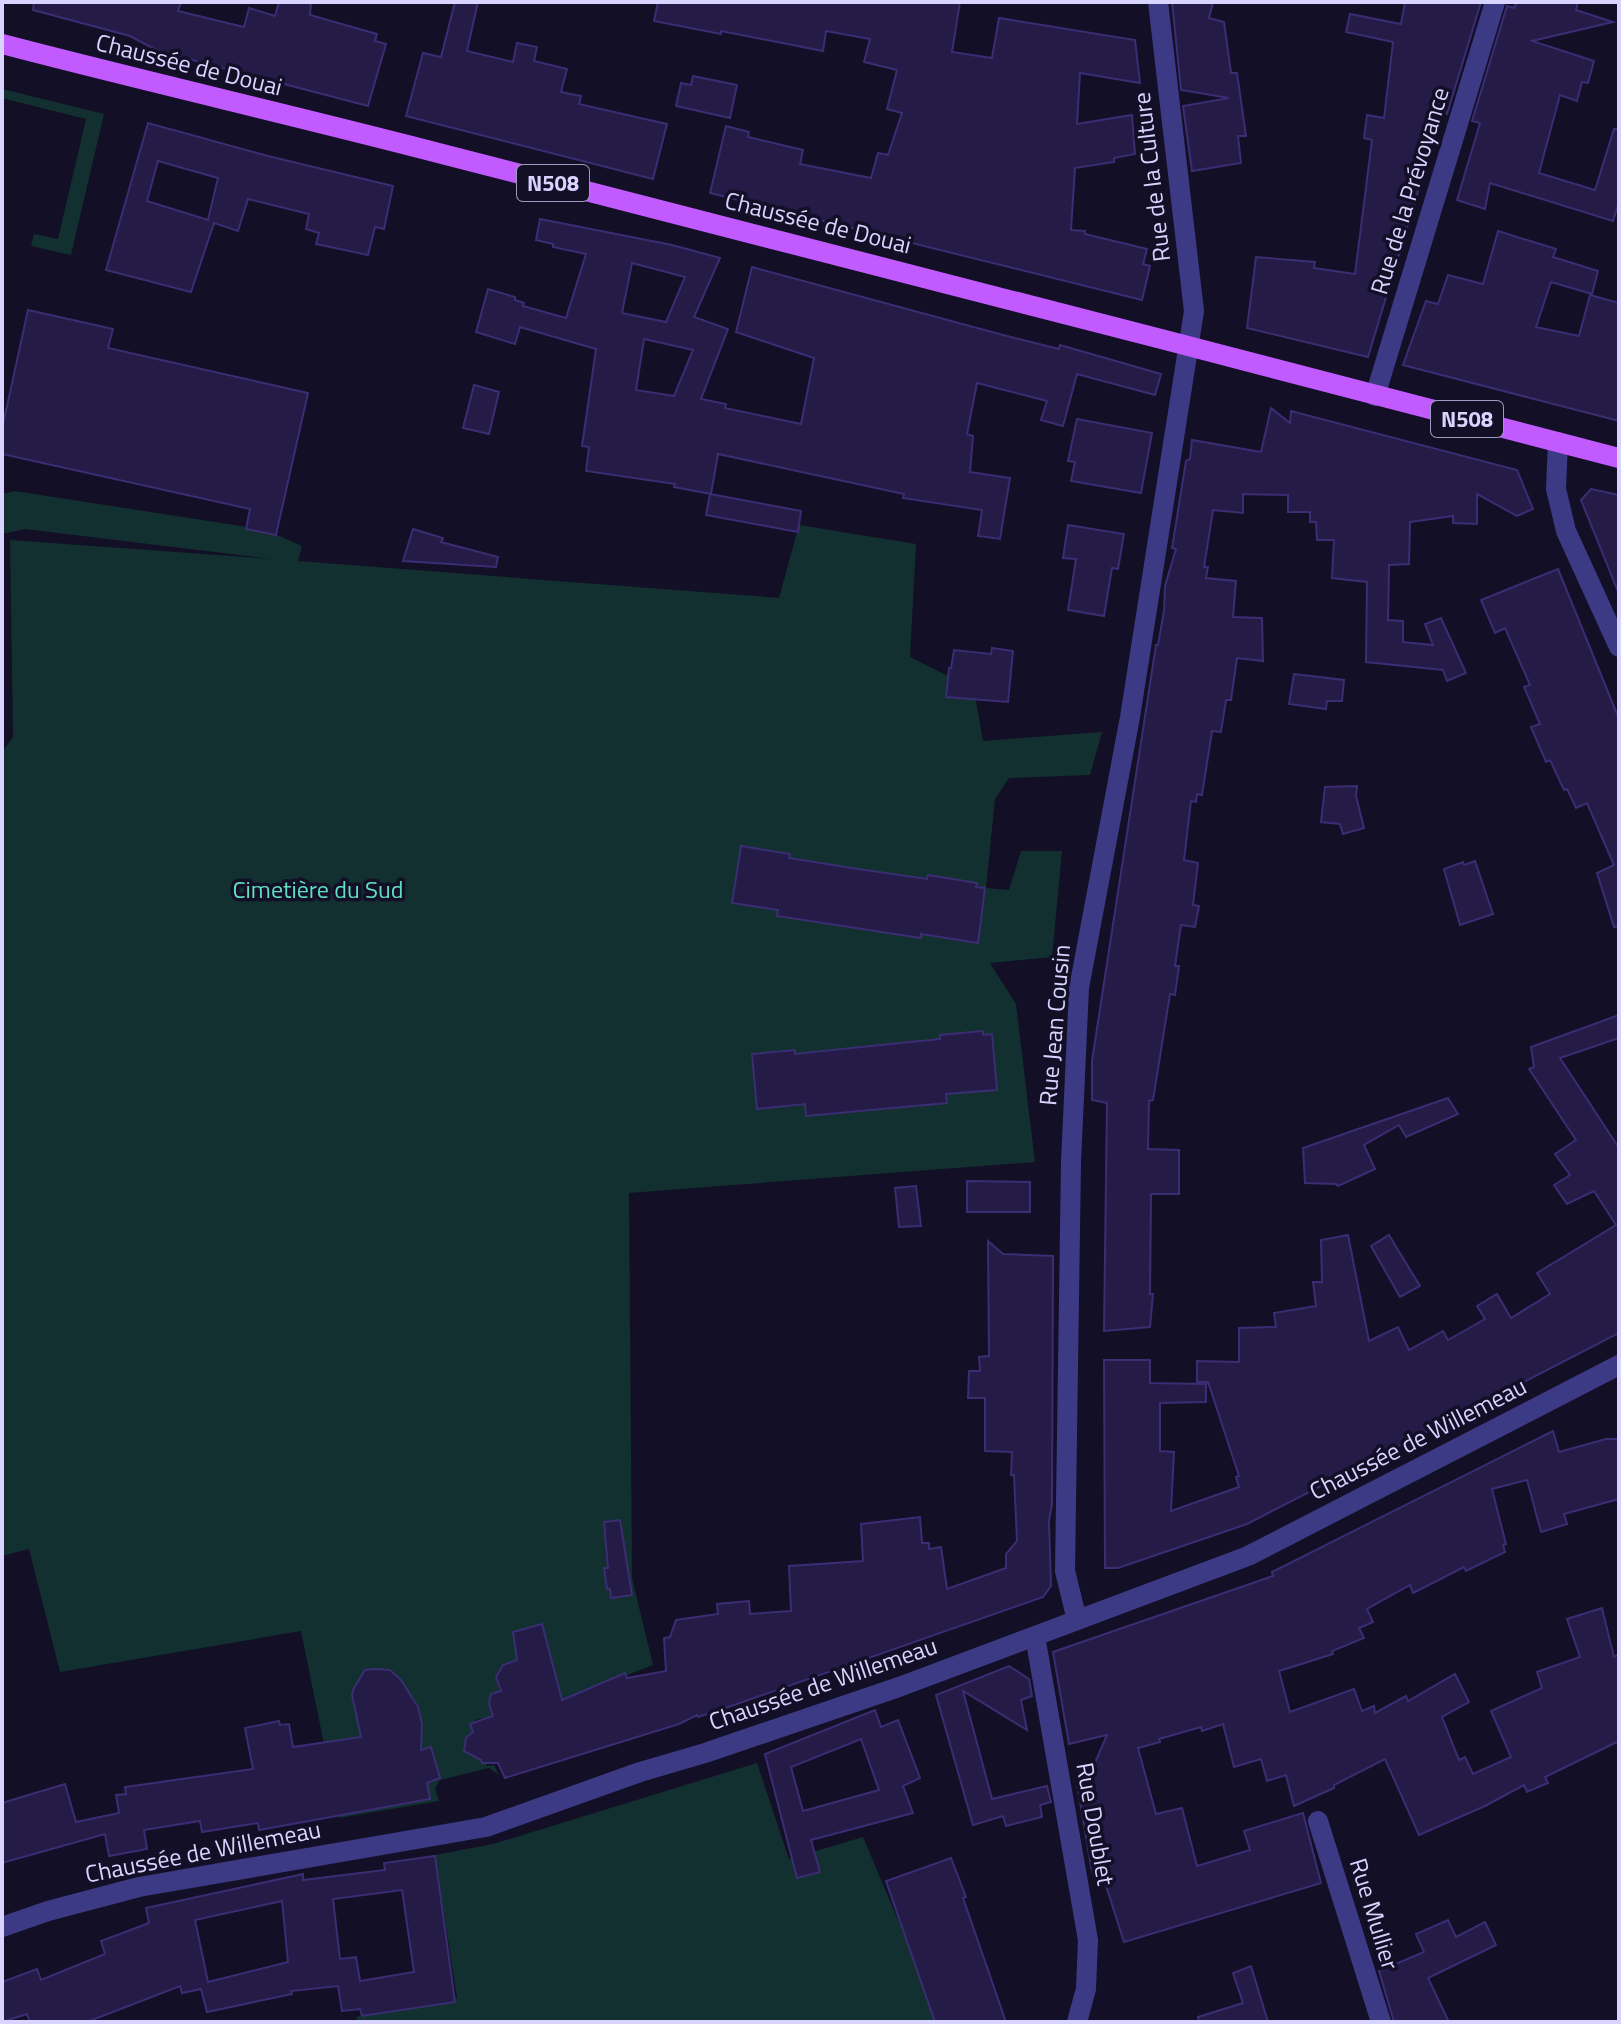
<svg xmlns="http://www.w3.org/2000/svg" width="1621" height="2024" font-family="'Titillium Web',sans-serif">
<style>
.green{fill:#12302f}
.building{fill:#241b47;stroke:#3b2d73;stroke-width:2;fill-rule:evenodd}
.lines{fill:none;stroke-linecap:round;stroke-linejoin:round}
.minor{stroke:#3d3a85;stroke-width:20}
.tertiary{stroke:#3d3a85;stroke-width:20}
.primary{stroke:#c25bff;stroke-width:20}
.labels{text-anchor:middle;stroke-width:7;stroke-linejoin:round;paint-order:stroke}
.shield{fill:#130f26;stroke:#9e99be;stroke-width:2}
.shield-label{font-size:22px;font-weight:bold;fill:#d9d4ff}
.street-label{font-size:24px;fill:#d9d4ff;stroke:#130f26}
.park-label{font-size:24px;fill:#5fe0c0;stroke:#130f26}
</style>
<rect width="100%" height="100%" fill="#130f26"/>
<g class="green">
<polygon points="2,89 104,114 71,255 31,246 34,234 58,239 86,119 2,98"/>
<polygon points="15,491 241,526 277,535 302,546 298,561 779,598 799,525 916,544 910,657 974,689 983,741 1102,732 1090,775 1009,778 995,799 986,888 1009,890 1021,851 1062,851 1052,957 990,963 1016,1004 1035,1162 629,1193 632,1578 653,1665 558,1702 517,1662 502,1665 496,1676 500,1694 495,1716 475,1720 477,1733 470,1750 473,1756 485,1758 487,1766 494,1765 499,1775 489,1768 440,1780 435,1788 439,1801 339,1818 301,1631 60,1672 29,1549 2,1556 2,752 13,737 10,540 272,559 25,529 2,534 2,494"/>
<polygon points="757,1763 789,1859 863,1837 941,2022 358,2022 356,2017 457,1998 435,1855 493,1844"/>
</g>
<g class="building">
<polygon points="34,2 181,2 178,11 244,27 249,8 275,16 279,2 311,2 310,15 377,34 375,41 386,44 368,106 158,51 130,36 33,10"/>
<polygon points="455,2 478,2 467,51 513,62 517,43 537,47 534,61 567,69 561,92 581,96 579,104 667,124 653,179 406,116 423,53 441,57"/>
<polygon points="658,2 960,2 952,52 992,58 999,18 1135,40 1140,83 1080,73 1077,124 1132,115 1135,154 1114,158 1114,162 1075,168 1071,230 1085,231 1085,234 1147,249 1143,264 1150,266 1142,300 710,193 726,126 749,132 748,137 803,150 800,164 871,178 878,153 888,155 902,113 887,109 897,70 864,62 870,39 826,31 823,51 721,31 721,34 654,21"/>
<polygon points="1172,2 1213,2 1209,18 1224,22 1231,73 1237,73 1246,136 1238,136 1241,163 1192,171 1183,106 1229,98 1181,90"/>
<polygon points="1405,2 1481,2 1447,114 1442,112 1368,357 1247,328 1256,257 1315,262 1314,268 1355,274 1372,140 1364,138 1367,115 1384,118 1393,42 1346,32 1350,14 1401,24"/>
<polygon points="1517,2 1578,2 1576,10 1613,22 1532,41 1594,61 1588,83 1582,82 1577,101 1560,95 1539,173 1595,190 1614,129 1619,129 1619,202 1613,221 1490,183 1485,209 1457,200 1480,123 1472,121 1507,6 1514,8"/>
<polygon points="693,76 737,85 730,118 676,106 681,83 691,85"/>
<path d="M148 123 268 156 393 186 384 229 375 227 368 255 316 244 319 233 306 229 309 214 248 199 238 231 214 223 191 292 106 270ZM158 161 218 178 208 220 147 201Z"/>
<path d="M540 219 672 245 720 258 694 317 728 329 701 399 726 404 725 408 801 424 814 358 736 332 752 267 1003 335 1059 349 1060 345 1161 374 1155 395 1077 374 1063 426 1041 420 1047 401 977 383 967 434 973 436 970 472 1010 478 1000 539 978 536 982 510 903 498 904 494 718 454 711 494 674 487 675 484 586 471 589 447 582 446 596 349 520 327 515 344 476 332 488 289 515 297V300L524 303 523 306 566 318 586 254 553 247V244L536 240ZM632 263 685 277 666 322 622 313ZM644 339 693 350 674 396 636 390Z"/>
<polygon points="1498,231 1556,249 1553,257 1598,271 1592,294 1551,282 1536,327 1579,336 1590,295 1619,303 1619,421 1403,365 1426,301 1438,304 1448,275 1483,284"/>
<polygon points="28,310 113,329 108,348 308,393 276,535 246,529 250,509 2,454 2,429"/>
<polygon points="474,385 499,392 489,434 463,428"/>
<polygon points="1271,408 1290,423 1291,411 1517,470 1533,509 1517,516 1477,494 1477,524 1453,523 1453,516 1410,522 1409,564 1389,565 1388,620 1403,621 1403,642 1433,645 1425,624 1441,618 1466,673 1447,681 1443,670 1366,662 1367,582 1332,578 1334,540 1317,540 1316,522 1310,522 1310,512 1288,512 1288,495 1243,494 1243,513 1213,510 1204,567 1208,567 1206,578 1236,581 1233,617 1262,618 1263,661 1237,658 1231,700 1226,700 1221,732 1212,731 1202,795 1197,794 1196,802 1191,801 1184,860 1198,863 1193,905 1199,906 1195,927 1181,925 1175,966 1179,966 1175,995 1170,994 1153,1100 1149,1101 1148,1149 1179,1150 1179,1194 1151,1194 1150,1294 1153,1294 1150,1327 1104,1331 1107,1103 1092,1100 1092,1061 1156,645 1158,645 1164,611 1165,586 1176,549 1172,548 1186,461 1190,459 1192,440 1261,452"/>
<polygon points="1077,419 1152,433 1141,493 1071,481 1075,462 1068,461"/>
<polygon points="1591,489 1619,495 1619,594 1581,500"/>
<polygon points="710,494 801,511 798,532 706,515"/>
<polygon points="1068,525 1124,534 1118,569 1112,568 1104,616 1068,610 1076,559 1063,558"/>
<polygon points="413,529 443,538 441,542 498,557 496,567 403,561"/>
<polygon points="1558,569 1619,719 1619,926 1614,927 1597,873 1614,865 1587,803 1576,808 1567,789 1564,790 1550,760 1546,762 1531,727 1540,724 1524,687 1530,685 1505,628 1495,633 1481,600"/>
<polygon points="992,648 1013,651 1008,702 946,697 949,668 951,668 954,650 991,654"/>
<polygon points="1294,674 1344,680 1342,701 1327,701 1326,709 1289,704"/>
<polygon points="1357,786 1356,796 1364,828 1343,834 1340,824 1321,822 1325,787"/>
<polygon points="741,846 790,854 789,858 858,869 927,879 928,875 977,883 976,887 985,888 978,943 921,934 921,938 777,916 778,910 732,903"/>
<polygon points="1475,861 1493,914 1460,925 1444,869 1463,862 1464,865"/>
<polygon points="1619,1015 1619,1038 1560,1058 1619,1148 1619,1333 1247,1524 1118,1568 1105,1568 1104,1360 1150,1360 1150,1383 1206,1384 1206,1402 1160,1403 1160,1451 1174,1452 1171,1511 1239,1487 1236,1477 1239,1476 1208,1382 1197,1382 1197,1361 1239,1362 1239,1328 1276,1327 1274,1313 1316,1306 1313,1282 1322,1282 1321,1240 1348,1235 1369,1341 1398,1327 1409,1350 1443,1331 1448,1340 1485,1319 1477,1306 1497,1294 1511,1318 1550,1294 1537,1273 1616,1225 1594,1191 1567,1204 1554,1185 1570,1175 1555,1154 1576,1140 1529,1069 1534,1067 1531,1047"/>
<polygon points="983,1031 983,1035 992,1034 997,1090 946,1094 947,1103 806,1116 805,1104 757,1109 752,1054 795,1050 795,1054 871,1046 940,1039 940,1035"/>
<polygon points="1448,1098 1458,1114 1406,1137 1399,1125 1364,1145 1375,1169 1338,1186 1336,1184 1305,1183 1303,1148"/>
<polygon points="967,1181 1030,1182 1030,1212 967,1212"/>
<polygon points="916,1186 921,1226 899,1227 895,1188"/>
<polygon points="1389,1235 1420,1286 1400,1297 1371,1246"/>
<polygon points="988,1241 1003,1254 1053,1256 1052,1504 1049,1521 1051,1586 1043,1597 737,1704 698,1717 697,1715 679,1724 505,1778 498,1763 482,1763 481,1760 464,1751 466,1738 473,1732 470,1724 493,1716 489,1704 491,1694 501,1691 496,1677 503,1665 517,1660 513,1632 542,1624 562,1700 625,1673 627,1678 666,1671 664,1638 670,1637 676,1620 718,1614 717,1604 749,1601 750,1614 791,1611 789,1566 863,1561 861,1524 920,1517 922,1543 929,1543 929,1549 941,1547 947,1589 1006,1568 1006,1554 1017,1541 1014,1475 1011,1475 1012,1452 985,1451 985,1398 968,1398 969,1371 980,1371 979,1357 989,1356"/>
<polygon points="1553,1431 1559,1452 1606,1439 1619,1439 1619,1499 1564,1514 1567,1524 1541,1532 1527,1480 1492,1489 1506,1544 1503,1545 1505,1552 1466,1571 1464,1567 1413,1593 1410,1585 1367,1609 1373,1622 1359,1628 1364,1638 1332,1651 1333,1654 1279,1671 1290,1712 1354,1689 1362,1711 1374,1706 1375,1713 1406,1696 1408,1701 1455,1674 1469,1702 1442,1717 1459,1760 1465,1757 1473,1774 1511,1757 1491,1711 1542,1688 1537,1672 1580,1657 1567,1619 1602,1608 1614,1657 1619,1654 1619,1741 1545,1777 1548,1783 1527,1792 1524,1785 1485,1806 1419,1835 1385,1759 1334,1785 1334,1788 1294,1806 1286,1775 1267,1781 1261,1759 1234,1767 1223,1724 1202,1731 1201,1727 1159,1739 1160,1742 1138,1748 1156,1814 1182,1808 1197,1866 1250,1850 1244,1831 1303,1813 1321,1883 1124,1942 1101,1870 1092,1872 1077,1784 1087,1781 1107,1735 1069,1744 1053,1652 1273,1576 1272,1572"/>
<polygon points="620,1520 632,1595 611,1598 610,1589 607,1589 604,1568 608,1568 604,1522"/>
<polygon points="1009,1666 1029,1679 1032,1696 1021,1700 1027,1730 963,1691 992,1799 1047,1786 1051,1802 1040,1805 1042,1817 1006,1826 1003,1816 973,1825 936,1695"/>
<polygon points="375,1669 390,1670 401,1680 418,1707 422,1724 421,1750 431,1747 440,1778 427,1783 430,1799 259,1830 258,1823 202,1832 200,1821 144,1830 147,1849 109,1856 105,1834 2,1863 2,1803 65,1784 76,1822 119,1813 116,1795 126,1794 125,1787 253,1769 245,1728 279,1721 280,1725 289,1724 293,1747 361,1737 352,1695 354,1688 365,1670"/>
<path d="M875 1710 881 1727 898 1720 920 1778 903 1786 913 1813 811 1840 820 1872 797 1878 765 1754ZM861 1739 879 1790 803 1811 791 1767Z"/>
<path d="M435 1856 455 2002 362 2016 360 2009 342 2011 338 1986 291 1991 292 1994 207 2012 201 1989 182 1993 180 1986 87 2022H30L27 2014 2 2022V1982L37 1969 41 1980 105 1954 101 1941 149 1923 146 1908 303 1874V1880L385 1870 384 1863ZM402 1890 414 1972 360 1981 356 1957 340 1959 333 1899ZM282 1901 288 1962 208 1982 195 1920Z"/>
<polygon points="951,1858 966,1897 963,1898 1006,2022 935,2022 886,1881"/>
<polygon points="1448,1920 1456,1937 1485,1922 1496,1945 1428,1978 1449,2022 1394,2022 1379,1971 1424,1952 1416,1934"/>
<polygon points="1251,1966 1268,2022 1199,2022 1198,2017 1243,2003 1233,1973"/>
</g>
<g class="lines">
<g class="minor">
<polyline points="1375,396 1495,2"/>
<polyline points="1558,442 1556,489 1566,531 1619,647"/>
<polyline points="1077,1620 1065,1571 1071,1162 1079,988 1130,717 1194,311 1158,2"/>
<polyline points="1035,1636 1088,1940 1086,1989 1077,2022"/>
<polyline points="1318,1821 1381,2022"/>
</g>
<polyline class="tertiary" points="2,1927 48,1911 139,1887 486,1827 640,1772 705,1753 899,1687 1248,1556 1619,1365"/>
<path class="primary" d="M2 44C151 83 301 117 450 156 839 258 1230 355 1619 458"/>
</g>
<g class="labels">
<g class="shield">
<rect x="517" y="165" width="72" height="36" rx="6"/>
<rect x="1431" y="401" width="72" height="36" rx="6"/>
</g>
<g class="shield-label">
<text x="553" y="191">N508</text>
<text x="1467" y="427">N508</text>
</g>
<g class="street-label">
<text transform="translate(189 65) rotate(14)" y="8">Chaussée de Douai</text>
<text transform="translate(1152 177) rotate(-97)" y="8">Rue de la Culture</text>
<text transform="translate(1410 191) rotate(-73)" y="8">Rue de la Prévoyance</text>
<text transform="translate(818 223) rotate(14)" y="8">Chaussée de Douai</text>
<text transform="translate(1055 1025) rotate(-85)" y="8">Rue Jean Cousin</text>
<text transform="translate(1418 1439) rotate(-27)" y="8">Chaussée de Willemeau</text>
<text transform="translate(823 1684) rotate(-19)" y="8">Chaussée de Willemeau</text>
<text transform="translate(1095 1824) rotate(80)" y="8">Rue Doublet</text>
<text transform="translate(203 1852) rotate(-11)" y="8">Chaussée de Willemeau</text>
<text transform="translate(1374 1914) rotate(73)" y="8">Rue Mullier</text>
</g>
<g class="park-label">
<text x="318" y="898">Cimetière du Sud</text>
</g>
</g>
<rect width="1621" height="2024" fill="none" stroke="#d9d4ff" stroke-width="8"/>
</svg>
